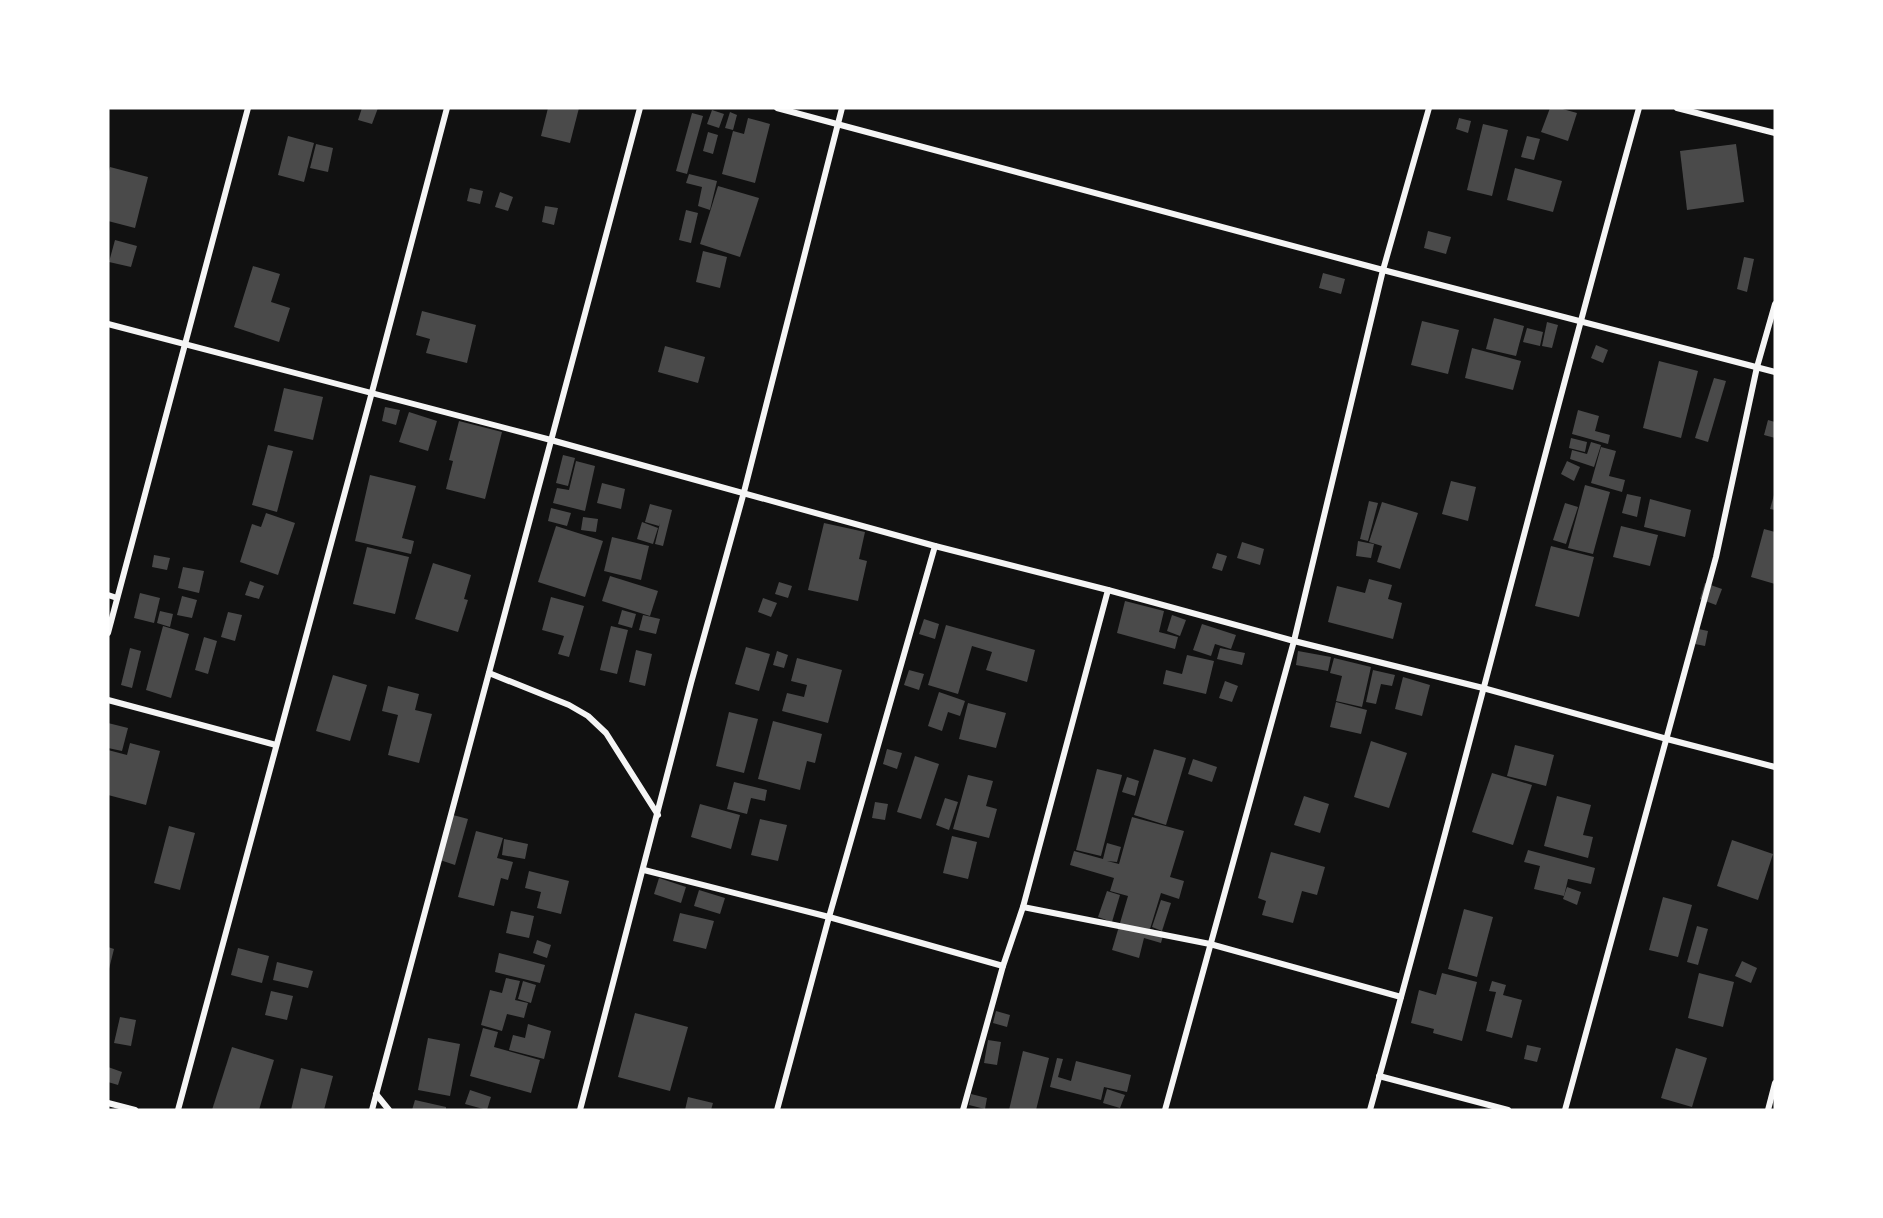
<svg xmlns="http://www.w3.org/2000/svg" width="1883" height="1218" font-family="'Work Sans',sans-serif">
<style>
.building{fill:#4a4a4a}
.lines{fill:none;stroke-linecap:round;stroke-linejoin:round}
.minor{stroke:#f5f5f5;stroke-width:6}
</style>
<rect width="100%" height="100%" fill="#111"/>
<g class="building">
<polygon points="362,108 378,108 372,124 358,120"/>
<polygon points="548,108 579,108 570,143 541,136"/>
<polygon points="1550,108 1559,108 1577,113 1568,141 1541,132"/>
<polygon points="712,110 724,114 719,128 707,124"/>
<polygon points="730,112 737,115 733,130 725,128"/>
<polygon points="692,113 703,116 687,174 676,171"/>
<polygon points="748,118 770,124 755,183 722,174 733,131 744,134"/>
<polygon points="1459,118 1471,121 1468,133 1456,129"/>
<polygon points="1483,124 1508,130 1492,196 1467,190"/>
<polygon points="708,132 718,135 713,154 703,151"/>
<polygon points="288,136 314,143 304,182 278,175"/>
<polygon points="1527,136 1540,139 1534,160 1521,157"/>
<polygon points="316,144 333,148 328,172 310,168"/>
<polygon points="1736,144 1744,202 1687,210 1680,151"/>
<polygon points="110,167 148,177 135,228 108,221 108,175"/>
<polygon points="1515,168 1562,181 1553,212 1507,200"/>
<polygon points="689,174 717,181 710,210 698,206 702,187 686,183"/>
<polygon points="718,186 759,198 740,257 700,244"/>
<polygon points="470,188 483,191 480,204 467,201"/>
<polygon points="500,192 513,197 508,211 495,207"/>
<polygon points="545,206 558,208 554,225 542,222"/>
<polygon points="686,210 698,213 691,243 679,240"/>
<polygon points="1428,231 1451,237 1446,254 1424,248"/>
<polygon points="115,240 137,246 131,267 109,262"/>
<polygon points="703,251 727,257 720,288 696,282"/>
<polygon points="1744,257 1754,259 1747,292 1737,289"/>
<polygon points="253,266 280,274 271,302 290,308 279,342 234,327"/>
<polygon points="1323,273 1345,279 1341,294 1319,288"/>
<polygon points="422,311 476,325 467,363 426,353 430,339 416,335"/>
<polygon points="1494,318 1524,326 1516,356 1486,349"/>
<polygon points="1422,321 1459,330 1448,374 1411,365"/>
<polygon points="1547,322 1558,325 1552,348 1542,346"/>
<polygon points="1527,328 1543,332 1540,346 1523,342"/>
<polygon points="1596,345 1608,350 1603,363 1591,358"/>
<polygon points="665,346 705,357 698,383 658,372"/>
<polygon points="1472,348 1521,361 1513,390 1465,378"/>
<polygon points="1659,361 1698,371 1681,438 1643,428"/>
<polygon points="1714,378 1726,381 1708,442 1695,438"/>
<polygon points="284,388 323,397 313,440 274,431"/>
<polygon points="385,407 400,410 396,425 382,421"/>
<polygon points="1578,410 1599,416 1595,431 1610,435 1608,444 1572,434"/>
<polygon points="409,412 437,421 428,451 399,442"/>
<polygon points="1768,420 1775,422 1775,438 1764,435"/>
<polygon points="459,421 502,432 485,499 446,489 453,461 449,460"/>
<polygon points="1571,438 1587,442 1585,452 1569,448"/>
<polygon points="1591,442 1601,445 1594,467 1570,459 1572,450 1587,454"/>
<polygon points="268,445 293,451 277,512 252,505"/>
<polygon points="1601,447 1616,451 1609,476 1625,480 1622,492 1591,483"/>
<polygon points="563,455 575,458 568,486 556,483"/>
<polygon points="576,461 595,466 585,511 553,503 557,488 569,490"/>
<polygon points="1567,461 1580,467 1574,481 1561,474"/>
<polygon points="370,475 416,486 402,538 414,541 411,554 355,541"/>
<polygon points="1451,481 1476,487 1468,521 1442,514"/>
<polygon points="602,483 625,489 621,509 597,503"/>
<polygon points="1585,485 1610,492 1593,554 1568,548"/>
<polygon points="1627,494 1641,497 1637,517 1622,513"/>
<polygon points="1774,495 1775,495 1775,510 1770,509"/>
<polygon points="1650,499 1691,510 1685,537 1644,527"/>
<polygon points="1369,501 1378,503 1368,541 1360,539"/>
<polygon points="1382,502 1418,513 1400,569 1377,562 1382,546 1369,542"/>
<polygon points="1565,503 1578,507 1566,544 1553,540"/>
<polygon points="650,504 672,510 663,546 655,544 660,523 659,526 645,522"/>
<polygon points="551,508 571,513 567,526 548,521"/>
<polygon points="266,513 295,523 278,575 240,562 252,524 261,527"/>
<polygon points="583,517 598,519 596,532 581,530"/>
<polygon points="642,522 658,528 653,544 637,539"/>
<polygon points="824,523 865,532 859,559 867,561 858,601 808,590"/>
<polygon points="556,526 603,541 585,597 538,582"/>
<polygon points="1621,526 1658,535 1650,566 1613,557"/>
<polygon points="1764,529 1775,532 1775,584 1751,577"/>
<polygon points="612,537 649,546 641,580 604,571"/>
<polygon points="1358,541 1368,543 1368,545 1368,543 1374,544 1371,558 1356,556"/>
<polygon points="1242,542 1264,549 1260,565 1237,558"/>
<polygon points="1551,546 1594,557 1579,617 1535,606"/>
<polygon points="367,547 409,557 395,614 353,604"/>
<polygon points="1217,553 1227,556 1222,571 1212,568"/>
<polygon points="154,555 170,558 167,570 152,567"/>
<polygon points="433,563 471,575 464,599 468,600 458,632 415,619"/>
<polygon points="183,567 204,571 199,593 178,588"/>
<polygon points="610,576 658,591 650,616 602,601"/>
<polygon points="1369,579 1392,585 1388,599 1402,603 1393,639 1328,622 1337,586 1365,593"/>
<polygon points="250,581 264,586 259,599 245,595"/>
<polygon points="779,582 792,586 788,598 775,594"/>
<polygon points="1705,583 1722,589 1716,605 1700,599"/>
<polygon points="140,593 160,598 154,623 134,618"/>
<polygon points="182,596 197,600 192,618 177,615"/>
<polygon points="551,597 584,606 569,657 558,654 564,636 542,630"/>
<polygon points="763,598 777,603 771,617 758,612"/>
<polygon points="1125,601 1164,611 1159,632 1178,637 1175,649 1117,633"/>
<polygon points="622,610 636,614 632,628 618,624"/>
<polygon points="160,611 173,614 170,627 157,623"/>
<polygon points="228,612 242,615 235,641 221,637"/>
<polygon points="643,615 660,619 656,634 639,630"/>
<polygon points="1172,615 1186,620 1180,636 1167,631"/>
<polygon points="924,619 939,624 935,639 919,634"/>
<polygon points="1202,624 1236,635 1231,649 1215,644 1211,656 1193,650"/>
<polygon points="946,625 1035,650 1027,682 986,670 992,652 972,646 958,694 928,685"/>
<polygon points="163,626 189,634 171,698 146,690"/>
<polygon points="611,626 628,630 617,674 600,670"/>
<polygon points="1694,628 1708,631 1705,646 1690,643"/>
<polygon points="204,637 217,641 208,674 195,670"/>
<polygon points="746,647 770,654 759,691 735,684"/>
<polygon points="130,648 141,651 132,688 121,685"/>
<polygon points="1220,648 1245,653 1242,665 1217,659"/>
<polygon points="636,650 652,654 645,686 629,682"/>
<polygon points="777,651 788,655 784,668 773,665"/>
<polygon points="1298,651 1331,657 1328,671 1296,665"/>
<polygon points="1187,655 1214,661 1206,694 1163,684 1166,670 1182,674"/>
<polygon points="797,658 842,670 828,723 782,711 787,693 804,697 807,685 791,681"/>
<polygon points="1334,658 1371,667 1362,707 1336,701 1342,676 1330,673"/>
<polygon points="909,670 924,674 919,690 904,685"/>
<polygon points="1373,670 1395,675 1392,686 1381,684 1376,704 1366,702"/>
<polygon points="333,675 367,685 350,741 316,731"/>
<polygon points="1403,677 1430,685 1422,716 1395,709"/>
<polygon points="1225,681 1238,686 1232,702 1219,698"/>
<polygon points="388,686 419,694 415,710 432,714 419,763 388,755 398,715 382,711"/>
<polygon points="939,692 965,701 960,716 948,712 942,731 928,726"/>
<polygon points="1336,702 1367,710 1361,734 1330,727"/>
<polygon points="968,703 1006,713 996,748 959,739"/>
<polygon points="729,712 758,719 744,773 716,766"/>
<polygon points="773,721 822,734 815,763 807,761 800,790 758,779"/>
<polygon points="108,723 128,728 122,751 108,748"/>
<polygon points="1371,741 1407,753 1389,808 1354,797"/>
<polygon points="130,743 160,751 146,805 108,795 108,750 127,755"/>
<polygon points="1515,745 1554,755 1546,786 1507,776"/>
<polygon points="887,749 902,753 897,769 883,764"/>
<polygon points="1154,749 1186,758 1166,825 1134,815"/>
<polygon points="915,756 939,764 921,819 897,812"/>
<polygon points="1193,759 1217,767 1212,782 1188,774"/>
<polygon points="1097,769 1122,775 1101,856 1076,850"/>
<polygon points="1492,773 1532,785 1513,845 1472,832"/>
<polygon points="968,775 993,781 986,806 997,809 989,838 953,829"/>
<polygon points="1127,777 1139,781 1135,796 1122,792"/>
<polygon points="734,782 767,790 765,801 751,798 747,814 727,809"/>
<polygon points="1304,796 1329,804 1320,833 1294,825"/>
<polygon points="1557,796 1591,805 1583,835 1593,837 1588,858 1544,846"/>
<polygon points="945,798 958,802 949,830 936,825"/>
<polygon points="875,802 888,804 885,820 872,818"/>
<polygon points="700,804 740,815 731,849 691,837"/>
<polygon points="453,815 468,819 455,865 440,860"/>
<polygon points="1132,817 1184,831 1170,877 1184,881 1179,899 1161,893 1150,929 1164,932 1161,943 1144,938 1139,958 1112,950 1128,896 1110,891 1114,878 1070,865 1074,851 1103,859 1107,843 1121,847 1117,862 1107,861 1119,864"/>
<polygon points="760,819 787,825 778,861 751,855"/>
<polygon points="169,826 195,833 180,890 154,883"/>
<polygon points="476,831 503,838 497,858 513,862 508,880 501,878 494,906 458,897"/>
<polygon points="952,836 977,842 968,879 943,873"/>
<polygon points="504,839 528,844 525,859 502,855"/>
<polygon points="1732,840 1773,854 1758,900 1717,886"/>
<polygon points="1528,850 1595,868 1591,884 1568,879 1564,896 1534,889 1540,866 1524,862"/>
<polygon points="1271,852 1325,867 1317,895 1302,891 1293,923 1262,915 1266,901 1258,898"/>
<polygon points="529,871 569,881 561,914 537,908 541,892 525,888"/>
<polygon points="659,878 686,887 681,903 654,894"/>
<polygon points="1567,887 1581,892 1577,905 1563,899"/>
<polygon points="699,890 725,898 720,914 694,906"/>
<polygon points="1107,891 1120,895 1112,922 1098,917"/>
<polygon points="1663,897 1692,905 1678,957 1649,950"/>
<polygon points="1161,900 1171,903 1162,931 1152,927"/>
<polygon points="1464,909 1493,917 1477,977 1448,969"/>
<polygon points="511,911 534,916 529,938 506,933"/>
<polygon points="680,913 714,921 706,949 673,941"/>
<polygon points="1697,926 1708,929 1698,965 1687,962"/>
<polygon points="537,940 551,945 547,958 533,953"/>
<polygon points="108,947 114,949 109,969 108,969"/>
<polygon points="238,948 269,956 262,983 231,975"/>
<polygon points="499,953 545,965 540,983 495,972"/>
<polygon points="1742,961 1757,968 1751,983 1735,976"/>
<polygon points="277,962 313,971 308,988 273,980"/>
<polygon points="1442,973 1477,982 1462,1041 1433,1033 1434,1029 1411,1023 1419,990 1436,995"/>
<polygon points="1699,973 1734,982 1723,1027 1688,1018"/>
<polygon points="506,978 520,981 515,1000 528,1003 524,1018 507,1014 502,1031 481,1025 490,990 502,993"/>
<polygon points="523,981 536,985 531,1003 518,999"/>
<polygon points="1492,981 1506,985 1503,995 1522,1000 1512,1038 1486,1031 1496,992 1489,991"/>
<polygon points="271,991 293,996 287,1020 265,1015"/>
<polygon points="996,1011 1010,1015 1007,1027 993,1023"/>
<polygon points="635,1013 688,1027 670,1091 618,1077"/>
<polygon points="120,1017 136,1020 131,1046 114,1043"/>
<polygon points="528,1024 551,1031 544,1059 509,1050 513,1035 525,1038"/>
<polygon points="483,1028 498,1032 494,1047 540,1060 531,1093 470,1076"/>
<polygon points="428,1038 460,1044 450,1096 418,1090"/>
<polygon points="988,1040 1001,1042 997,1065 984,1063"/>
<polygon points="1527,1045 1541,1048 1537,1062 1524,1059"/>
<polygon points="232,1047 274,1060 259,1110 212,1110"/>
<polygon points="1676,1048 1707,1058 1692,1107 1661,1098"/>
<polygon points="1023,1051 1049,1058 1036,1110 1009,1110"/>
<polygon points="1057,1058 1063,1059 1058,1077 1071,1081 1076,1061 1131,1075 1127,1092 1104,1087 1101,1100 1050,1087"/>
<polygon points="108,1067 122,1072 118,1085 108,1082"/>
<polygon points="301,1068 333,1076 324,1110 291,1110"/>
<polygon points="1107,1089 1125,1095 1120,1108 1103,1103"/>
<polygon points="470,1090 491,1097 487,1110 465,1104"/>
<polygon points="971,1094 987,1098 985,1109 969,1105"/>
<polygon points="688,1097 713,1103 711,1110 685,1110"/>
<polygon points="415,1100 446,1107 446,1110 412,1110"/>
</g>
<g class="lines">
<g class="minor">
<polyline points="777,108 1383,270 1775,372"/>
<polyline points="1677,108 1775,133"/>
<polyline points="108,324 551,440 935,546 1108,590 1294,641 1483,688 1667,739 1775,767"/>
<polyline points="108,595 117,598"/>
<polyline points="108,633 248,108"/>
<polyline points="489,673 569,705 588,716 606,733 658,815"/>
<polyline points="108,700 276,745"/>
<polyline points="644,870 829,917 1003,966"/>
<polyline points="1023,907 1210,944 1401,997"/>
<polyline points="1379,1076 1508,1110"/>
<polyline points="376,1094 389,1110"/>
<polyline points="108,1103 135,1110"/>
<polyline points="178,1110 372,392 447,108"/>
<polyline points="372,1110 640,108"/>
<polyline points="580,1110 691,683 744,492 842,108"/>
<polyline points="777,1110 829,917 935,546"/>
<polyline points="963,1110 1003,966 1023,907 1108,590"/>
<polyline points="1165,1110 1294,641 1383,270 1429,108"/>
<path d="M1370 1110C1463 777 1546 441 1639 108"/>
<polyline points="1565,1110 1716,557 1757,367 1775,304"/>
<polyline points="1768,1110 1775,1083"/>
</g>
</g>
<rect width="1883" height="1218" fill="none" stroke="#ffffff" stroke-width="219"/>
</svg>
